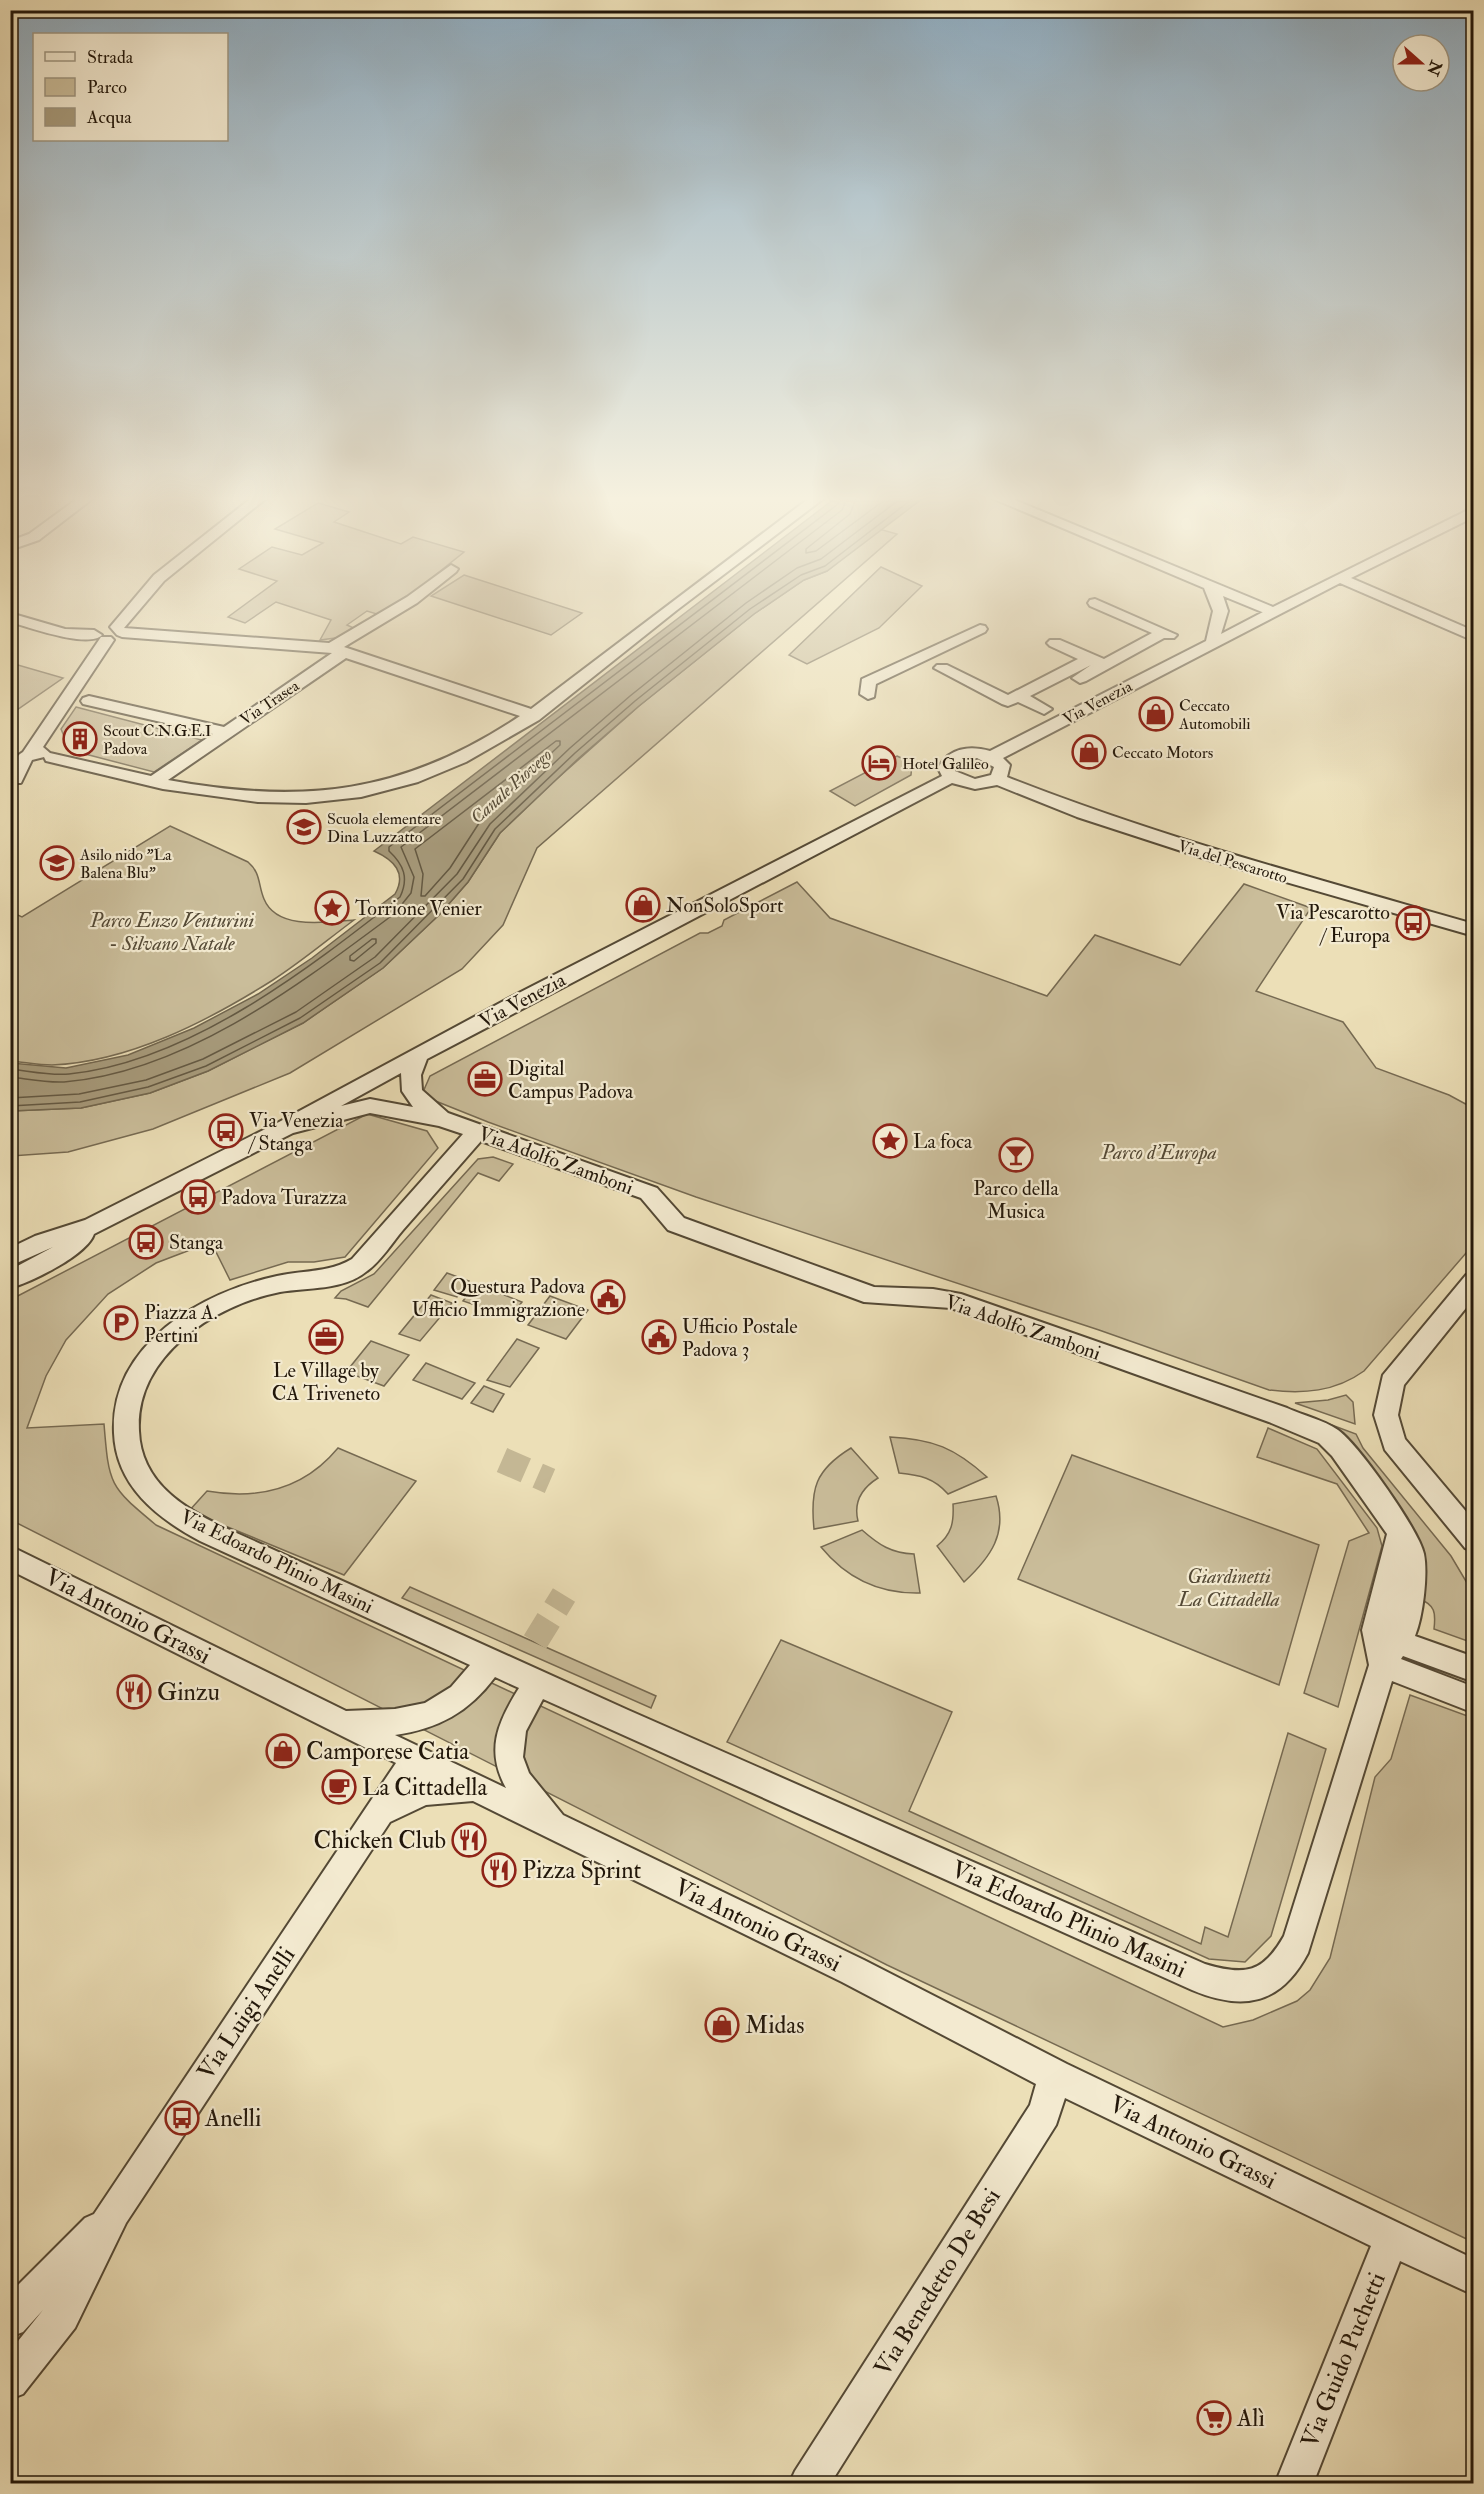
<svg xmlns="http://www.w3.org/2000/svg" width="1484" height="2494" viewBox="0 0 1484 2494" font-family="'IM FELL Double Pica',serif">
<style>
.green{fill:#cabd9a;stroke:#766a52;stroke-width:1.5}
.water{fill:#a79b7c;stroke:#72664e;stroke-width:1.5}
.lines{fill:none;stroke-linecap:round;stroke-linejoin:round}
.shore{stroke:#645943;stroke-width:1.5}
.minor-tunnel{stroke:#c4b794;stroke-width:26;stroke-dasharray:26 13;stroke-linecap:butt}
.minor-casing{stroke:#544935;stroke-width:4}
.minor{fill:#f3ead0;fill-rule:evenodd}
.labels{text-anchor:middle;stroke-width:4.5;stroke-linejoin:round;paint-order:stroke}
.far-street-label{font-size:16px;fill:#22170a;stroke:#f3ead0}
.far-poi-label{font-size:16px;fill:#22170a;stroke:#f3ead0;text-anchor:start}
.far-water-label{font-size:18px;font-style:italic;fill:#574c38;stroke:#f3ead0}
.poi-label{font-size:20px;fill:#22170a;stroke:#f3ead0;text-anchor:start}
.park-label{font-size:20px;font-style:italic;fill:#544935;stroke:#f3ead0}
.street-label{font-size:20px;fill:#22170a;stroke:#f3ead0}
.near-street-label{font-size:24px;fill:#22170a;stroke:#f3ead0}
.near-poi-label{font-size:24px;fill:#22170a;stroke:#f3ead0;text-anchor:start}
</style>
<rect width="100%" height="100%" fill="#ecdfb7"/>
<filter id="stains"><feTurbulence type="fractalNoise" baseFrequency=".00333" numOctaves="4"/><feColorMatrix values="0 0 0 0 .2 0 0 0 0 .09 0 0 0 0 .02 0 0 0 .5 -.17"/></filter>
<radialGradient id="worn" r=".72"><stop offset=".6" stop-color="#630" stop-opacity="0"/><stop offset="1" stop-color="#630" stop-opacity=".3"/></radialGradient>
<g class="green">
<path d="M318,503L349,512L334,522L401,544L413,537L464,552L409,596L380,615L367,611L347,625L356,629L343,637L320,640L331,620L276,602L245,623L228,617L277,581L239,569L272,547L302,555L323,543L275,529Z"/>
<path d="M879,529L897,534L537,848L503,925L462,969L290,1073L153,1129L68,1152L11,1156V1111L81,1108L150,1093L208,1071L303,1023L383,968L440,914L468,882L500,833L551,784L639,706L754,614L804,580L827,571Z"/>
<path d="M881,567L922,586L879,628L807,664L789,655Z"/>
<path d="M464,575L582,613L551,635L431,596Z"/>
<path d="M10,663H11L63,678L11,714Z"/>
<path d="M76,707L202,740L154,772L70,750L61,729Z"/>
<path d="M897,756L912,763L911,775L855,806L830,791Z"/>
<path d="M170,826L248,862C261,873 258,885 264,899C277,931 328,922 354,920C327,940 301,962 273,980C208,1021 129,1062 52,1065C38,1065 24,1062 11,1061V912L22,917Z"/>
<path d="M797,882L830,918L1047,996L1095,935L1180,965L1244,884L1311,908L1256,991L1343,1022L1376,1068L1449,1095L1473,1108V1245L1364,1371C1335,1392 1303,1394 1269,1390L1099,1330L696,1197L488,1122L433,1100L423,1092L430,1076L700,933H708L722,926L724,920Z"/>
<path d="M367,1114L427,1131L438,1148L345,1257L314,1262H288L230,1280L211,1242L156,1263L108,1294L66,1340L46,1376L27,1428L104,1424C109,1485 109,1486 156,1525L1223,2027L1253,2020L1297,2001L1310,1990L1330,1958L1375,1777L1391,1759L1410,1695L1473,1718V2242L887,1965L11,1520L10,1300Z"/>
<path d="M493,1157L513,1164L499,1181L478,1173L368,1307L346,1299L335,1298L341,1291L374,1274L478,1159Z"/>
<path d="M447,1273L469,1281L457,1297L434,1290Z"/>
<path d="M476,1284L522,1302L510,1317L463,1301Z"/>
<path d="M431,1295L452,1303L420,1341L399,1334Z"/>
<path d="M550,1296L588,1310L566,1339L528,1325Z"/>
<path d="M517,1339L539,1348L510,1387L487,1380Z"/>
<path d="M371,1341L409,1355L384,1386L346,1372Z"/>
<path d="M426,1363L475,1383L462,1399L413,1380Z"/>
<path d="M484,1386L504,1394L493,1412L471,1403Z"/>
<path d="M1346,1395L1353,1402L1355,1424L1295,1403L1328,1400Z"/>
<path d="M1329,1424L1356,1434L1363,1448L1451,1556L1473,1593V1643L1434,1629C1436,1612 1435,1605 1418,1598L1376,1476L1354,1446Z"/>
<path d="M1268,1428L1317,1449L1377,1528L1382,1546L1338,1707L1304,1693L1349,1541L1369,1533L1337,1484L1257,1457Z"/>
<path d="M890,1437C933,1439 955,1448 987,1477L948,1494C934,1478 920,1475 899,1473Z"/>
<path d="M338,1448L416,1481L344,1575L189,1511L207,1491C258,1500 304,1489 338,1448Z"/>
<path d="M851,1448L878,1478C862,1488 853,1501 858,1521L814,1529C810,1489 815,1470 851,1448Z"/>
<path d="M1072,1455L1319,1545L1279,1685L1018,1579Z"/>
<path d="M996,1496C1008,1533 991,1557 964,1582L937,1546C952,1534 954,1522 953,1504Z"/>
<path d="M862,1530C879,1545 891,1553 914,1554L920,1593C880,1594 847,1579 821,1547Z"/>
<path d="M410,1587L656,1696L651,1708L402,1598Z"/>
<path d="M781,1640L952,1712L909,1811L1201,1944L1205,1927L1228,1937L1288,1733L1326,1749L1271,1936L1245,1962L1209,1959L727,1742Z"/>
</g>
<path class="water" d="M838,496H926L827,571L804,580L754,614L639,706L579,758L500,833L468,882L440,914L383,968L303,1023L208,1071L150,1093L81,1108L11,1111V1063L66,1068L128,1055L194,1028L258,994L312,958L395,894C407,873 394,860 374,851Z"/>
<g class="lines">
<g class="shore">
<path d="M857,496L850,514L806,549V553L816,551L890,496"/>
<path d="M556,741H560V745L483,817L450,868L425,896H421L423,874L415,849Z"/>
<path d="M372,939H376V943L354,961L350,960V956Z"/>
<path d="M10,1069C29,1071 51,1076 69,1074C189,1062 308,969 400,897C409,878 404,865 389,851V847L838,504L841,496"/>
<path d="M10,1077C28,1079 46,1083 64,1082C186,1072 300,984 394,914L411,893L414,877L401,847L842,510L848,496"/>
<path d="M10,1098L79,1094L146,1080L203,1059L296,1012L375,957L457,874L490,824L570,748L630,696L746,603L797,568L821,559L904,496"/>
<path d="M10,1106L80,1102L148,1087L206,1066L300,1018L380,963L463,879L495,829L575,753L635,701L750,609L801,575L825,566L916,496"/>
</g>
<g class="minor-tunnel">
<path d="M502,1460L550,1481"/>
<path d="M535,1642L564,1595"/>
</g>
<g class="minor-casing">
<g id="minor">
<path d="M81,496H96L39,540L10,550V541L29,534Z"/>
<path d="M254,496H269L164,581L124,628L329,643L407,597L451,565L458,569L456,572L417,603L344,647L531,709L812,496H827L677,610L539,720L466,762L418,782L361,797L306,803L258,802L163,789L46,761L44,757L32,760L21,783H10C10,772 12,758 23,752L101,637H111L114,640L43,747L50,753L151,776L213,734L83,704L81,701L83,698L89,696L224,727L332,653L122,637L117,635L110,627L154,575ZM346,658L520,716C403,794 304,805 168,780Z"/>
<path d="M987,496H1005L1273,607L1474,507V517L1351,578L1474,631V641L1340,583L1003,758L1010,765L1007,777C1159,837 1317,879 1474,924V936L1209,860L1077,817L997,785L975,789L952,783L427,1059L421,1075L422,1090L448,1113L657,1188L684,1218L874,1287L933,1289L961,1294L1287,1408C1302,1415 1324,1420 1338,1430C1358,1444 1419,1530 1424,1554C1428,1574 1423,1617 1415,1636L1474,1657V1682L1403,1656L1401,1659L1474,1687V1713L1392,1681L1308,1953C1281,2004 1244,2012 1192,1990L543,1699L526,1731L523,1757L529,1773L563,1815L864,1960L1067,2064L1474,2259V2295L1400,2261L1313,2484H1275L1371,2246L1065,2098L1056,2125L830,2484H789L795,2471L1030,2105L1036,2084L842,1982L473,1801L426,1805L390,1822L126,2223L75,2328L23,2394L10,2399V2351L43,2310L23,2332L10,2337V2293L85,2218L94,2214L396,1763L10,1570V1546L346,1711L395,1709L425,1703L451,1687L470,1665L200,1541C157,1518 116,1486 114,1433C110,1344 202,1292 277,1276C304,1270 328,1273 352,1259L463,1134L439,1126L370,1113L293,1133L94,1234C87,1255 32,1282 10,1288V1270L53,1247L10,1266V1248L35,1236L85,1220L279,1122L511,997L942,776L938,768C949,748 969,745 990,751L1206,641L1213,611L1204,588ZM1223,596L1262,612H1263L1221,634L1228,611ZM977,758L994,767L991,775L975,779L955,771L957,762ZM401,1073L402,1091L413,1107L370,1099L341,1106ZM481,1141L641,1198L668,1230L864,1302L951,1308L1269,1422L1319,1443L1332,1456L1387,1534L1362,1630L1369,1665L1284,1936C1263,1973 1245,1976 1205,1964L628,1710L232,1531C188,1511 141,1485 139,1431C135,1356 214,1305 280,1292C308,1287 343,1291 367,1271C381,1261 392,1243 403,1230C429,1200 455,1171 481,1141ZM495,1677L519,1688C498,1722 485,1750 506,1788L395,1735C438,1729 469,1712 495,1677Z"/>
<path d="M1095,599L1177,635L1174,638H1164L1086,681L1080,683L1072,678L1091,665L1030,696L1052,709L1044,714L1018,702L1008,706L1002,704L934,668L937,665H947L1008,695L1078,659L1050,646L1047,643L1050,640H1060L1104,659L1152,633L1090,606L1088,603L1090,600Z"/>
<path d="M10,613L65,629L94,630L102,635C89,649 28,627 10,622Z"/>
<path d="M980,625L985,626L987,629L985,632L876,684L874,697L868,699L860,694L862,679Z"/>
<path d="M1474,1273V1298L1404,1385L1398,1415L1405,1439L1474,1521V1551L1465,1548L1385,1450L1374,1415L1383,1375L1466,1275Z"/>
</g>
</g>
<use href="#minor" class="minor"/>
</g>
<linearGradient id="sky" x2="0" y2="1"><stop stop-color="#8eaabd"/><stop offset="0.59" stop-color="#f6f1df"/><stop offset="1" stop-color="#f6f1df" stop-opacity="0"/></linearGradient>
<rect width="1484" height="845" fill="url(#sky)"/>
<defs>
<g id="shop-ring" transform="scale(1.725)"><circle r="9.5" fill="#f3ead0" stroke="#8f2418" stroke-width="1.5"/><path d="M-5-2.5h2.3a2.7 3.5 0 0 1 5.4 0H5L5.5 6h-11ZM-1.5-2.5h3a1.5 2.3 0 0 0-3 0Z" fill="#8f2418"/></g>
<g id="building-ring" transform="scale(1.725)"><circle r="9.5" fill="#f3ead0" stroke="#8f2418" stroke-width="1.5"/><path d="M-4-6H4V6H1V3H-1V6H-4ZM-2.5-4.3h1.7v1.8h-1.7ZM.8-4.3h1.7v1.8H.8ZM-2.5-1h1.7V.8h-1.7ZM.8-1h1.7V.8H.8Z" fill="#8f2418"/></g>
<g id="hotel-ring" transform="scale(1.725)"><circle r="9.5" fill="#f3ead0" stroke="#8f2418" stroke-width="1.5"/><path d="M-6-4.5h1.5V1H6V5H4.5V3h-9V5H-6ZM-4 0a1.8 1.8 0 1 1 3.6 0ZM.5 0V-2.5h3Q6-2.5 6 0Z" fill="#8f2418"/></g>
<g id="school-ring" transform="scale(1.725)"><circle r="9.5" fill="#f3ead0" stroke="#8f2418" stroke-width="1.5"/><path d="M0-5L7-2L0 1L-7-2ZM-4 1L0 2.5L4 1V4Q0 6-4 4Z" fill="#8f2418"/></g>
<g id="sight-ring" transform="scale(1.725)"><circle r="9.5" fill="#f3ead0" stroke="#8f2418" stroke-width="1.5"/><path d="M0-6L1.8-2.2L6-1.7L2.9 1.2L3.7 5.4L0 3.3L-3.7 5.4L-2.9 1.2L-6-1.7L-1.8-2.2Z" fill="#8f2418"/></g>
<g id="bus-ring" transform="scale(1.725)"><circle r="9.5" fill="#f3ead0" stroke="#8f2418" stroke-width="1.5"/><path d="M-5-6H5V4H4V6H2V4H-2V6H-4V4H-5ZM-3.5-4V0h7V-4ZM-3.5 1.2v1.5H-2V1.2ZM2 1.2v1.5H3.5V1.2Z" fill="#8f2418"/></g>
<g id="office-ring" transform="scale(1.725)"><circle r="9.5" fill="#f3ead0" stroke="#8f2418" stroke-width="1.5"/><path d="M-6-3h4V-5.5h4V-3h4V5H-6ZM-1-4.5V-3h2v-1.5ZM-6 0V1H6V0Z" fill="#8f2418"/></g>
<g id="bar-ring" transform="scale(1.725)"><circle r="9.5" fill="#f3ead0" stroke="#8f2418" stroke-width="1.5"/><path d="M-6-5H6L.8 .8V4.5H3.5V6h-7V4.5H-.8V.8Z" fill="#8f2418"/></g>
<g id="civic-ring" transform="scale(1.725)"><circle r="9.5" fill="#f3ead0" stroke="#8f2418" stroke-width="1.5"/><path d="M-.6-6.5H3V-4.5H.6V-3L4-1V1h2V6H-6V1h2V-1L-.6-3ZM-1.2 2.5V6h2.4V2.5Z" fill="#8f2418"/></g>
<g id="parking-ring" transform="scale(1.725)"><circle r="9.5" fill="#f3ead0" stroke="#8f2418" stroke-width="1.5"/><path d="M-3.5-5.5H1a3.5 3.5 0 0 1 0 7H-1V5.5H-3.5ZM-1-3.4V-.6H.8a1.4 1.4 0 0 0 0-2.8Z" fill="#8f2418"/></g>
<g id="restaurant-ring" transform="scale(1.725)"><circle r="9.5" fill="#f3ead0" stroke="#8f2418" stroke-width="1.5"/><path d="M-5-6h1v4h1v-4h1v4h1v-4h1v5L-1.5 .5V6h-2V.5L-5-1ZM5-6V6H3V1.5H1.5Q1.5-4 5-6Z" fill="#8f2418"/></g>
<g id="cafe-ring" transform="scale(1.725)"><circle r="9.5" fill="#f3ead0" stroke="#8f2418" stroke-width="1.5"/><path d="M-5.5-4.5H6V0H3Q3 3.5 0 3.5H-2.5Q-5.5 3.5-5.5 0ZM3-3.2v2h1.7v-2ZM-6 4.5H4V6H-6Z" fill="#8f2418"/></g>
<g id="supermarket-ring" transform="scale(1.725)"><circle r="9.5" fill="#f3ead0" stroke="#8f2418" stroke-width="1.5"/><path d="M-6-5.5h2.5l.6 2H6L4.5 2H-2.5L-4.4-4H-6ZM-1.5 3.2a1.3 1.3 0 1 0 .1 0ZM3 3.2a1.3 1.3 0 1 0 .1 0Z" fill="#8f2418"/></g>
</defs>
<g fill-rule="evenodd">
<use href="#shop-ring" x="1156" y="714"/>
<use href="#building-ring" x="80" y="739"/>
<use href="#shop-ring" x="1089" y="752"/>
<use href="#hotel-ring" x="879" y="763"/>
<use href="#school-ring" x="304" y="827"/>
<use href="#school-ring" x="57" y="863"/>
<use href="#shop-ring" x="643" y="905"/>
<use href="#sight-ring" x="332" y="908"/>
<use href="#bus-ring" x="1413" y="923"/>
<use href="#office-ring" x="485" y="1079"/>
<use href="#bus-ring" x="226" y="1131"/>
<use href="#sight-ring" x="890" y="1141"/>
<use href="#bar-ring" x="1016" y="1155"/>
<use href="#bus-ring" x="198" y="1197"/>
<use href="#bus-ring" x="146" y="1242"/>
<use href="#civic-ring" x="608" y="1297"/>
<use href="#parking-ring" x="121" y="1323"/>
<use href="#office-ring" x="326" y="1337"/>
<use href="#civic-ring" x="659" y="1337"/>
<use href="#restaurant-ring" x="134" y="1692"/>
<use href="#shop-ring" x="283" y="1751"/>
<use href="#cafe-ring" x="339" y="1787"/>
<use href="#restaurant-ring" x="469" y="1840"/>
<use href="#restaurant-ring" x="499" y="1870"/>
<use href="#shop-ring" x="722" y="2025"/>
<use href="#bus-ring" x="182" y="2118"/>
<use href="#supermarket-ring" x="1214" y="2418"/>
</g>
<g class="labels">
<g class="far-street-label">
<text transform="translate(269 702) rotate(-34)" y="6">Via Trasea</text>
<text transform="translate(1097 702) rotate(-28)" y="6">Via Venezia</text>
<text transform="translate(1233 861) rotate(17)" y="6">Via del Pescarotto</text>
</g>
<g class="far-poi-label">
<text x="1179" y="711">Ceccato<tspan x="1179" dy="18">Automobili</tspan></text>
<text x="103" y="736">Scout C.N.G.E.I<tspan x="103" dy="18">Padova</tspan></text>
<text x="1112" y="758">Ceccato Motors</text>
<text x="902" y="769">Hotel Galileo</text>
<text x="327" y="824">Scuola elementare<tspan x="327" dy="18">Dina Luzzatto</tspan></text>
<text x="80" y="860">Asilo nido "La<tspan x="80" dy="18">Balena Blu"</tspan></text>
</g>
<g class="far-water-label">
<text transform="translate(511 786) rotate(-42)" y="6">Canale Piovego</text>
</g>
<g class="poi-label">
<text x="666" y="912">NonSoloSport</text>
<text x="355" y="915">Torrione Venier</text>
<text x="1390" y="919" text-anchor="end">Via Pescarotto<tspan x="1390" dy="23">/ Europa</tspan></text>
<text x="508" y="1075">Digital<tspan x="508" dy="23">Campus Padova</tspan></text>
<text x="249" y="1127">Via Venezia<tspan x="249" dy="23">/ Stanga</tspan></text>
<text x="913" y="1148">La foca</text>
<text x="1016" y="1195" text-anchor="middle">Parco della<tspan x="1016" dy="23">Musica</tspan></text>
<text x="221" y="1204">Padova Turazza</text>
<text x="169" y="1249">Stanga</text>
<text x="585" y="1293" text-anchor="end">Questura Padova<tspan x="585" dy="23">Ufficio Immigrazione</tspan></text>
<text x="144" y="1319">Piazza A.<tspan x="144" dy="23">Pertini</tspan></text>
<text x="682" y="1333">Ufficio Postale<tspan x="682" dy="23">Padova 3</tspan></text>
<text x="326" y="1377" text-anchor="middle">Le Village by<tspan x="326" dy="23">CA Triveneto</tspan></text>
</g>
<g class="park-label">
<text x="172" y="927">Parco Enzo Venturini<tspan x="172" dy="23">- Silvano Natale</tspan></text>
<text x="1159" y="1159">Parco d'Europa</text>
<text x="1229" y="1583">Giardinetti<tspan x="1229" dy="23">La Cittadella</tspan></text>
</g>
<g class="street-label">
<text transform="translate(522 1000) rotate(-28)" y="7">Via Venezia</text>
<text transform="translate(556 1160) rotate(20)" y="7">Via Adolfo Zamboni</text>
<text transform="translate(1023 1327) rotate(19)" y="7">Via Adolfo Zamboni</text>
<text transform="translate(277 1561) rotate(26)" y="7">Via Edoardo Plinio Masini</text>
</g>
<g class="near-street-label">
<text transform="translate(128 1616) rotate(27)" y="8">Via Antonio Grassi</text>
<text transform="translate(1069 1919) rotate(24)" y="8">Via Edoardo Plinio Masini</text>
<text transform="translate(758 1925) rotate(26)" y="8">Via Antonio Grassi</text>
<text transform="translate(246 2013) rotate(-56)" y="8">Via Luigi Anelli</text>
<text transform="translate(1193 2142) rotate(26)" y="8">Via Antonio Grassi</text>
<text transform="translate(937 2282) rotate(-58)" y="8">Via Benedetto De Besi</text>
<text transform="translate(1343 2360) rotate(-68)" y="8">Via Guido Puchetti</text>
</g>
<g class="near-poi-label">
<text x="157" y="1700">Ginzu</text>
<text x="306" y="1759">Camporese Catia</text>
<text x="362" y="1795">La Cittadella</text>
<text x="446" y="1848" text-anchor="end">Chicken Club</text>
<text x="522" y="1878">Pizza Sprint</text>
<text x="745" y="2033">Midas</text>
<text x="205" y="2126">Anelli</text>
<text x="1237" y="2426">Alì</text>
</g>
</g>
<rect width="1484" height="2494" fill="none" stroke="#ecdfb7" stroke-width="36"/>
<rect x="12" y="12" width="1460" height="2470" fill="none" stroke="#22170a" stroke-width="3"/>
<rect x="18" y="18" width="1448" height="2458" fill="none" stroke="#22170a" stroke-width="1.5"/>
<rect x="33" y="33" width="195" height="108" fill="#f3ead0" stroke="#9f9681" stroke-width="1.5"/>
<rect x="45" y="52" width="30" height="9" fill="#f3ead0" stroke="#9f9681" stroke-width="1.5"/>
<text x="87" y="63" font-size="18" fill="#22170a">Strada</text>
<rect x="45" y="78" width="30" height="18" fill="#cabd9a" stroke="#9f9681" stroke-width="1.5"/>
<text x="87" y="93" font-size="18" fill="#22170a">Parco</text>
<rect x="45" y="108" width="30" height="18" fill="#a79b7c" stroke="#9f9681" stroke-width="1.5"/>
<text x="87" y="123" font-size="18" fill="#22170a">Acqua</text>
<g transform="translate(1421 63) rotate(111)"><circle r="28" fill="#f3ead0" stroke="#9f9681" stroke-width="1.5"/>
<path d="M0-4.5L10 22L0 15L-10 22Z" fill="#8f2418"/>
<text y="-9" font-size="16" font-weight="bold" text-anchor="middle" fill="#22170a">N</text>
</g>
<rect width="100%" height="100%" filter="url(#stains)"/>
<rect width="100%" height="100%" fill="url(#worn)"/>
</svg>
